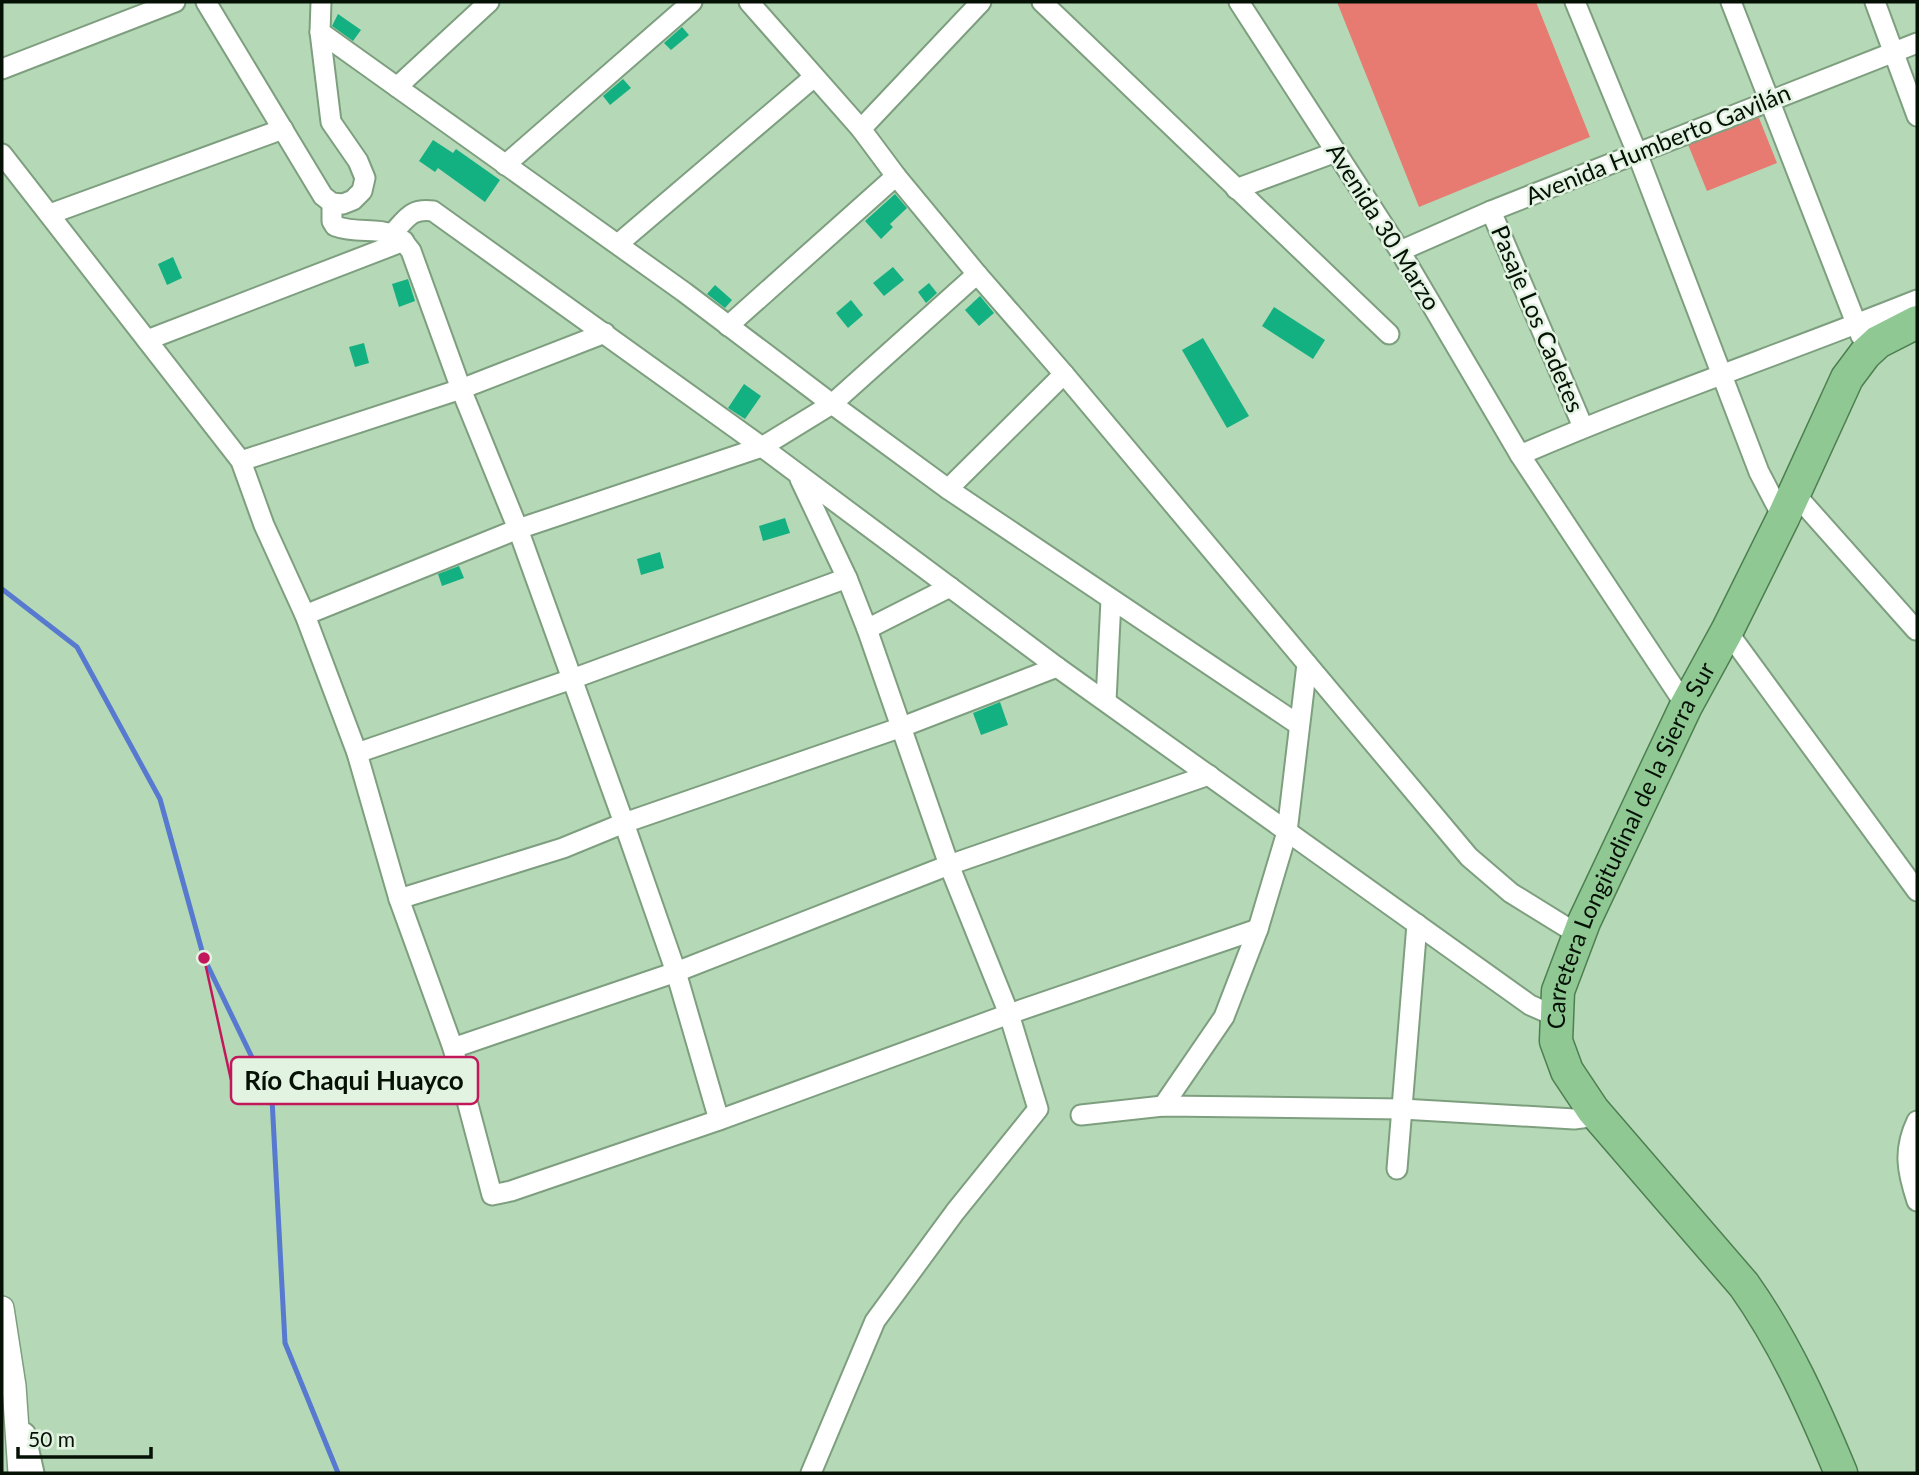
<svg xmlns="http://www.w3.org/2000/svg" width="1919" height="1475" viewBox="0 0 1919 1475" font-family="Lato,sans-serif">
<style>
.green{fill:#e77b72}
.lines{fill:none;stroke-linecap:round;stroke-linejoin:round}
.stream{stroke:#5779cf;stroke-width:5}
.building{fill:#13b082}
.minor-casing{stroke:#7e9f7f;stroke-width:23}
.tertiary-casing{stroke:#7e9f7f;stroke-width:26}
.trunk-casing{stroke:#4d7f50;stroke-width:35}
.minor{stroke:#fff;stroke-width:19}
.tertiary{stroke:#fff;stroke-width:23}
.trunk{stroke:#8fc893;stroke-width:32}
.labels{text-anchor:middle;stroke-width:5;stroke-linejoin:round;paint-order:stroke}
.street-label{font-size:24px;fill:#061106;stroke:#e2f3e2}
.leader{fill:none;stroke:#c2185b;stroke-width:2.5}
.callout-dot{fill:#c2185b;stroke:#e2f3e2;stroke-width:2.5}
.callout{fill:#e2f3e2;stroke:#c2185b;stroke-width:2.5}
.callout-label{font-size:26px;text-anchor:middle;font-weight:bold;fill:#061106}
</style>
<rect width="100%" height="100%" fill="#b5d8b6"/>
<g class="green">
<path d="M1337,2H1536L1590,137L1419,207Z"/>
<path d="M1757,113L1777,163L1707,191L1687,142Z"/>
</g>
<g class="lines">
<path class="stream" d="M2,589L77,647L160,799L204,958L272,1099L285,1343L338,1473"/>
</g>
<g class="building">
<path d="M338,14L361,30L353,41L332,26Z"/>
<path d="M682,27L689,35L671,50L664,43Z"/>
<path d="M623,79L631,88L610,105L603,96Z"/>
<path d="M433,140L453,153L456,149L500,180L485,202L438,168L435,172L419,161Z"/>
<path d="M895,194L907,208L890,224L893,227L881,239L865,221Z"/>
<path d="M173,257L182,278L167,285L158,264Z"/>
<path d="M893,267L904,280L884,296L873,283Z"/>
<path d="M408,279L415,301L399,307L392,284Z"/>
<path d="M929,283L937,293L926,303L918,292Z"/>
<path d="M715,285L732,300L725,308L707,294Z"/>
<path d="M980,296L994,313L979,326L965,310Z"/>
<path d="M851,300L863,315L848,328L836,313Z"/>
<path d="M1274,307L1325,340L1313,359L1262,326Z"/>
<path d="M1203,338L1249,416L1227,428L1182,350Z"/>
<path d="M364,343L369,363L355,367L349,347Z"/>
<path d="M744,384L761,396L745,419L728,408Z"/>
<path d="M785,518L790,533L763,541L759,526Z"/>
<path d="M660,552L664,568L641,575L637,559Z"/>
<path d="M459,566L464,578L442,586L438,574Z"/>
<path d="M1000,702L1008,725L981,735L973,713Z"/>
</g>
<g class="lines">
<g class="minor-casing">
<g id="minor">
<path d="M206,2L323,196L332,203L343,204L353,200L362,191L365,178L358,161L331,122L320,32L321,2"/>
<path d="M749,2L861,129L896,176L977,274L1064,374L1469,857L1511,893L1579,935"/>
<path d="M1042,2L1389,334"/>
<path d="M1239,2L1400,251L1520,455L1686,706"/>
<path d="M1575,2L1637,153L1759,472L1783,518"/>
<path d="M1731,2L1861,336"/>
<path d="M1875,2L1917,116"/>
<path d="M320,32L684,292L832,404L948,489L1299,725"/>
<path d="M2,69L175,2"/>
<path d="M397,87L489,2"/>
<path d="M861,129L981,2"/>
<path d="M2,154L241,461L264,525L305,615L357,753L399,899L453,1048L492,1195L511,1191L719,1120L1009,1014L1258,929"/>
<path d="M505,165L692,2"/>
<path d="M1236,189L1336,152"/>
<path d="M332,203V221L335,226C365,237 390,220 411,251L461,389L518,529L624,823L676,972L719,1120"/>
<path d="M1491,211L1583,427"/>
<path d="M50,214L283,129"/>
<path d="M393,233C407,218 411,208 433,211L762,447L1057,667L1530,1005L1557,1017"/>
<path d="M618,244L814,77"/>
<path d="M1400,251L1491,211L1917,43"/>
<path d="M728,326L896,176"/>
<path d="M147,340L404,241"/>
<path d="M1520,455C1651,398 1785,353 1917,300"/>
<path d="M241,461L461,389L605,333"/>
<path d="M800,479L847,578L867,629L949,865L1009,1014L1038,1109L955,1212L875,1321L811,1473"/>
<path d="M948,489L1064,374"/>
<path d="M1795,494L1916,630"/>
<path d="M305,615L518,529L762,447L832,404L977,274"/>
<path d="M867,629L950,587"/>
<path d="M1727,631L1917,891"/>
<path d="M1106,701L1111,600"/>
<path d="M357,753L572,679L847,578"/>
<path d="M399,899L563,848L624,823L902,727L1057,667"/>
<path d="M453,1048L676,972L949,865L1209,775"/>
<path d="M1163,1106L1224,1017L1258,929L1287,832L1307,664"/>
<path d="M1081,1115L1163,1106L1402,1109L1574,1119L1598,1116"/>
<path d="M1917,1121C1903,1150 1907,1171 1917,1201"/>
<path d="M1397,1169L1417,924"/>
<path d="M25,1433L34,1473"/>
</g>
</g>
<g class="tertiary-casing">
<path id="tertiary" d="M2,1308L14,1386L20,1473"/>
</g>
<g class="trunk-casing">
<g id="trunk">
<path id="s1" d="M1841,1473C1814,1408 1785,1343 1744,1285L1593,1110L1567,1071L1556,1041L1558,991L1584,922L1686,706L1727,631L1783,518L1847,378L1865,354L1878,342L1917,322"/>
</g>
</g>
<use href="#minor" class="minor"/>
<use href="#tertiary" class="tertiary"/>
<use href="#trunk" class="trunk"/>
</g>
<g class="labels">
<g class="street-label">
<text transform="translate(1658 145) rotate(-22)" y="8">Avenida Humberto Gavilán</text>
<text transform="translate(1383 227) rotate(58)" y="8">Avenida 30 Marzo</text>
<text transform="translate(1537 319) rotate(67)" y="8">Pasaje Los Cadetes</text>
<text dy="8" stroke="none"><textPath href="#s1" startOffset="733">Carretera Longitudinal de la Sierra Sur</textPath></text>
</g>
</g>
<path class="leader" d="M204 958L231 1080"/>
<circle class="callout-dot" cx="204" cy="958" r="7"/>
<rect class="callout" x="231" y="1057" width="247" height="47" rx="7"/>
<g class="callout-label">
<text x="354" y="1090">Río Chaqui Huayco</text>
</g>
<rect width="1919" height="1475" fill="none" stroke="#061106" stroke-width="7"/>
<path d="M18 1447v10h133v-10" fill="none" stroke="#061106" stroke-width="3.5"/>
<text x="28" y="1447" font-size="21" fill="#061106" stroke="#e2f3e2" stroke-width="5" paint-order="stroke">50 m</text>
</svg>
